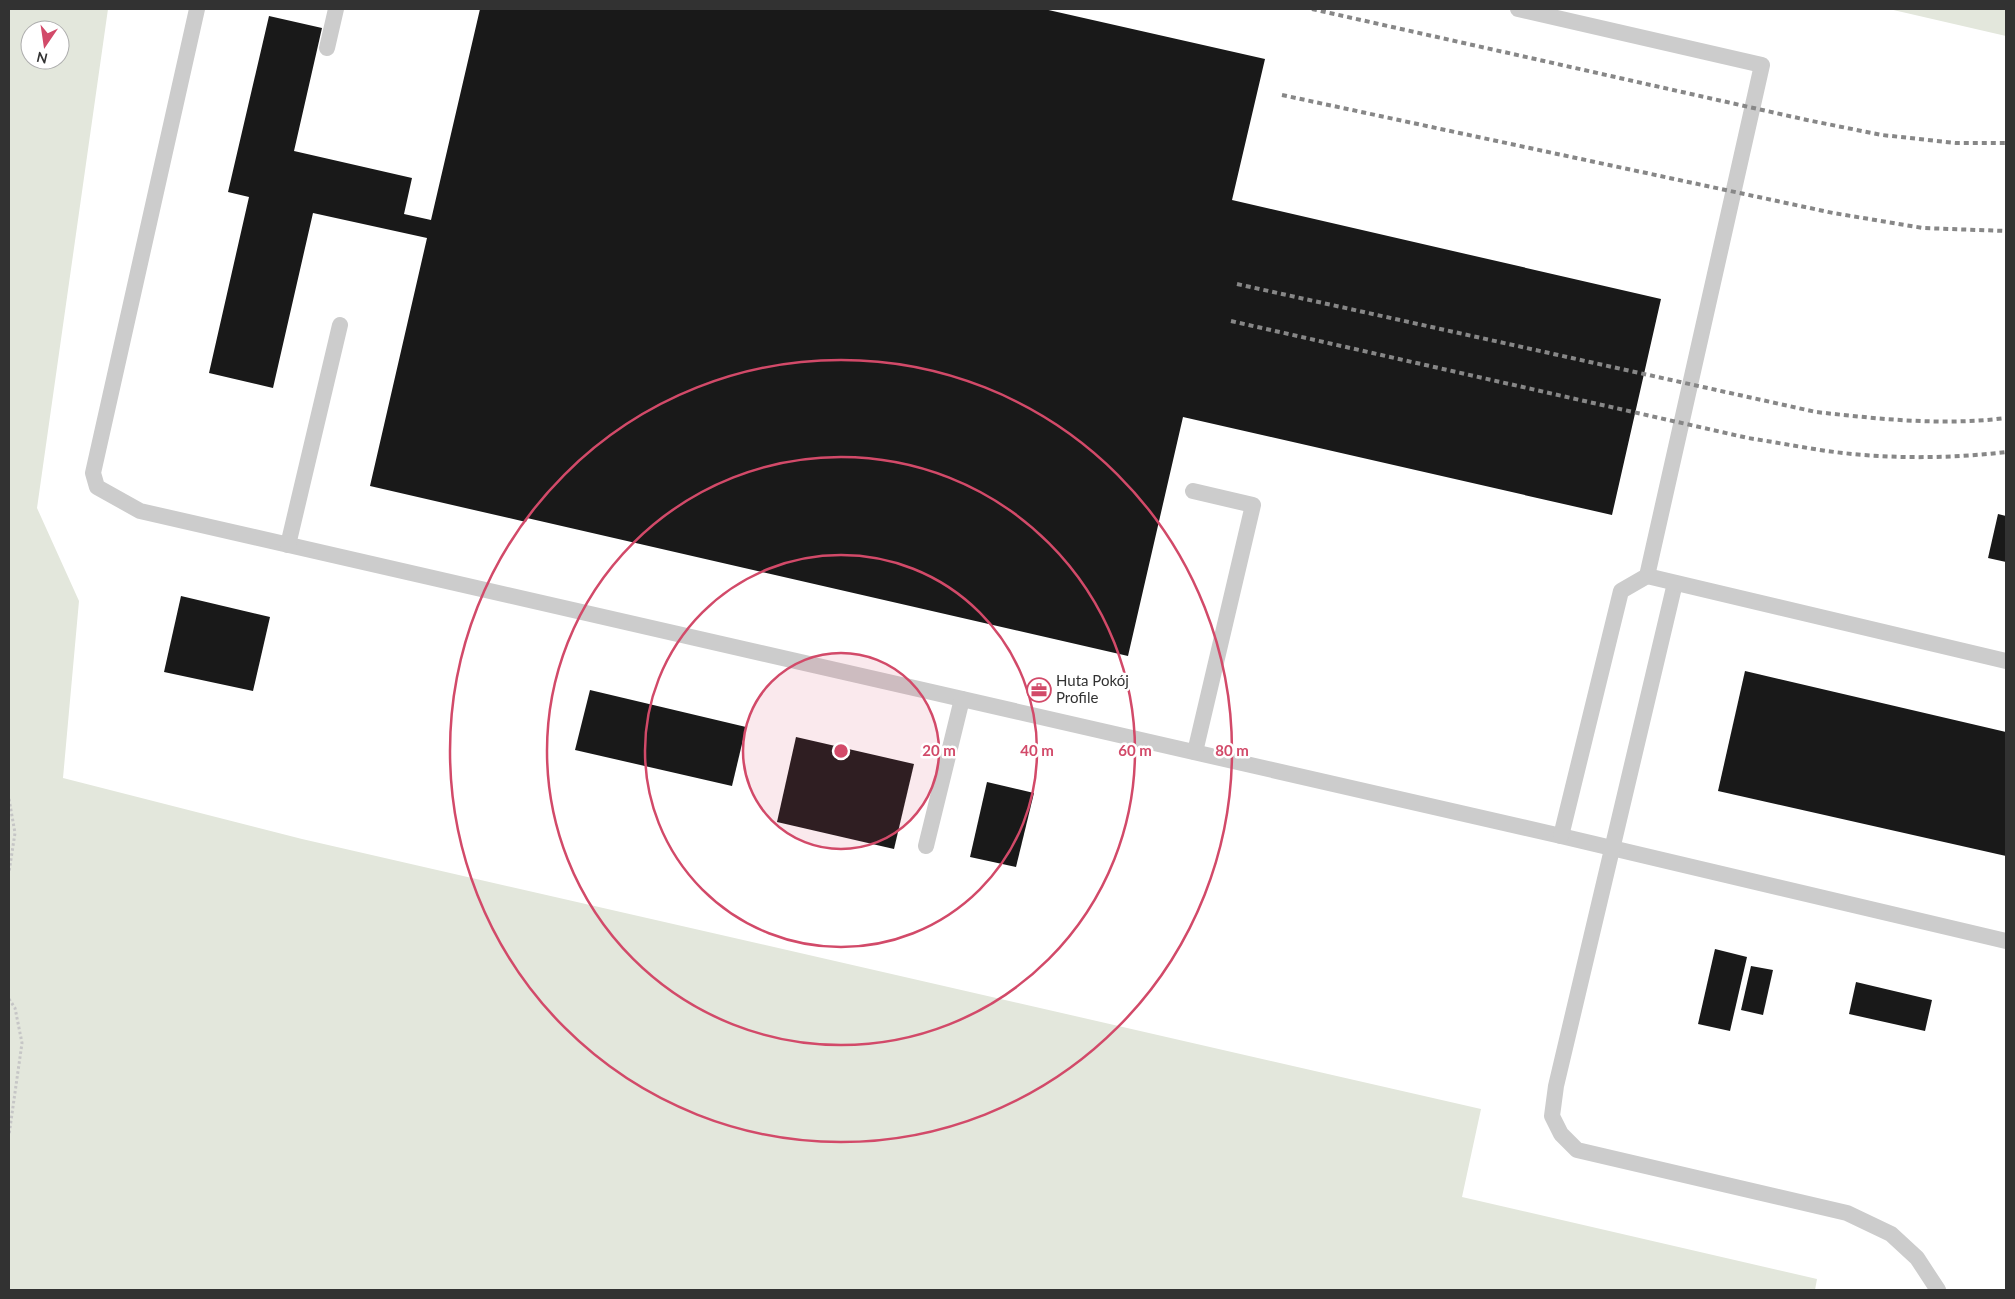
<svg xmlns="http://www.w3.org/2000/svg" width="2015" height="1299" viewBox="0 0 2015 1299" font-family="Lato,sans-serif">
<style>
.green{fill:#e3e7dc;fill-rule:evenodd}
.building{fill:#191919}
.lines{fill:none;stroke-linecap:round;stroke-linejoin:round}
.path{stroke:#c6c6c6;stroke-width:3;stroke-dasharray:2.5 2.5;stroke-linecap:butt}
.lane{stroke:#ccc;stroke-width:16}
.rail{stroke:#878787;stroke-width:4;stroke-dasharray:5 4;stroke-linecap:butt}
.ring{fill:none;stroke:#d24a69;stroke-width:2.5}
.labels{text-anchor:middle;stroke-width:5;stroke-linejoin:round;paint-order:stroke}
.poi-label{font-size:15px;fill:#323232;stroke:#fff;text-anchor:start}
.centre{fill:#d24a69;stroke:#fff;stroke-width:2.5}
.ring-label{font-size:15px;text-anchor:middle;font-weight:bold;fill:#d24a69;stroke:#fff;stroke-width:5;stroke-linejoin:round;paint-order:stroke}
</style>
<rect width="100%" height="100%" fill="#fff"/>
<g class="green">
<path d="M9,9H108L37,508L79,601L63,778L302,839L1481,1109L1462,1197L1817,1279L1815,1290H9ZM30,30H60V60H30Z"/>
<path d="M1889,9H2006V36Z"/>
</g>
<g class="building">
<path d="M480,9H1044L1265,59L1232,200L1661,299L1612,515L1183,417L1128,656L527,518L526,522L370,486L427,238L313,213L273,388L209,373L249,197L228,192L269,16L322,28L294,151L412,178L404,214L431,220Z"/>
<path d="M1998,514L2006,516V562L1988,558Z"/>
<path d="M181,596L270,617L253,691L164,672Z"/>
<path d="M1745,671L2006,732V856L1718,791Z"/>
<path d="M590,690L746,727L732,786L575,750Z"/>
<path d="M796,737L914,764L894,849L777,822Z"/>
<path d="M987,782L1034,793L1016,867L970,857Z"/>
<path d="M1715,949L1747,957L1730,1031L1698,1024Z"/>
<path d="M1751,966L1773,970L1763,1015L1741,1010Z"/>
<path d="M1856,982L1932,1000L1925,1031L1849,1014Z"/>
</g>
<g class="lines">
<g class="path">
<path d="M9,799L15,833L9,872"/>
<path d="M9,999L15,1008L22,1043L9,1135"/>
</g>
<g class="lane">
<path d="M197,9L93,473L97,487L140,511L1561,836L2006,941"/>
<path d="M1518,9L1762,65L1647,576"/>
<path d="M327,48L336,9"/>
<path d="M1193,491L1253,505L1195,752"/>
<path d="M288,545L340,325"/>
<path d="M1675,583L1556,1086L1552,1116L1561,1134L1577,1150L1847,1213L1891,1234L1917,1258L1938,1290"/>
<path d="M1561,836L1621,591L1647,576L2006,661"/>
<path d="M926,846L962,699"/>
</g>
<g class="rail">
<path d="M1312,9L1807,120L1882,135L1956,143H2006"/>
<path d="M1282,95L1833,213L1923,228L2006,231"/>
<path d="M1237,284L1816,412C1879,419 1943,426 2006,418"/>
<path d="M1231,321L1748,438C1774,442 1800,447 1827,451C1885,459 1948,459 2006,452"/>
</g>
</g>
<circle cx="841" cy="751" r="98" fill="#d24a69" fill-opacity=".12"/>
<g class="ring">
<circle cx="841" cy="751" r="98"/>
<circle cx="841" cy="751" r="196"/>
<circle cx="841" cy="751" r="294"/>
<circle cx="841" cy="751" r="391"/>
</g>
<defs>
<g id="office-ring" transform="scale(1.25)"><circle r="9.5" fill="#fff" stroke="#d24a69" stroke-width="1.5"/><path d="M-6-3h4V-5.5h4V-3h4V5H-6ZM-1-4.5V-3h2v-1.5ZM-6 0V1H6V0Z" fill="#d24a69"/></g>
</defs>
<g fill-rule="evenodd">
<use href="#office-ring" x="1039" y="690"/>
</g>
<g class="labels">
<g class="poi-label">
<text x="1056" y="686">Huta Pokój<tspan x="1056" dy="17">Profile</tspan></text>
</g>
</g>
<circle cx="841" cy="751" r="8" class="centre"/>
<g class="ring-label">
<text x="939" y="756">20 m</text>
<text x="1037" y="756">40 m</text>
<text x="1135" y="756">60 m</text>
<text x="1232" y="756">80 m</text>
</g>
<rect width="2015" height="1299" fill="none" stroke="#323232" stroke-width="20"/>
<g transform="translate(45 45) rotate(193)"><circle r="24" fill="#ffffff" stroke="#adadad"/>
<path d="M0-4L9 19L0 12L-9 19Z" fill="#d24a69"/>
<text y="-8" font-size="14" font-weight="bold" text-anchor="middle" fill="#323232">N</text>
</g>
</svg>
